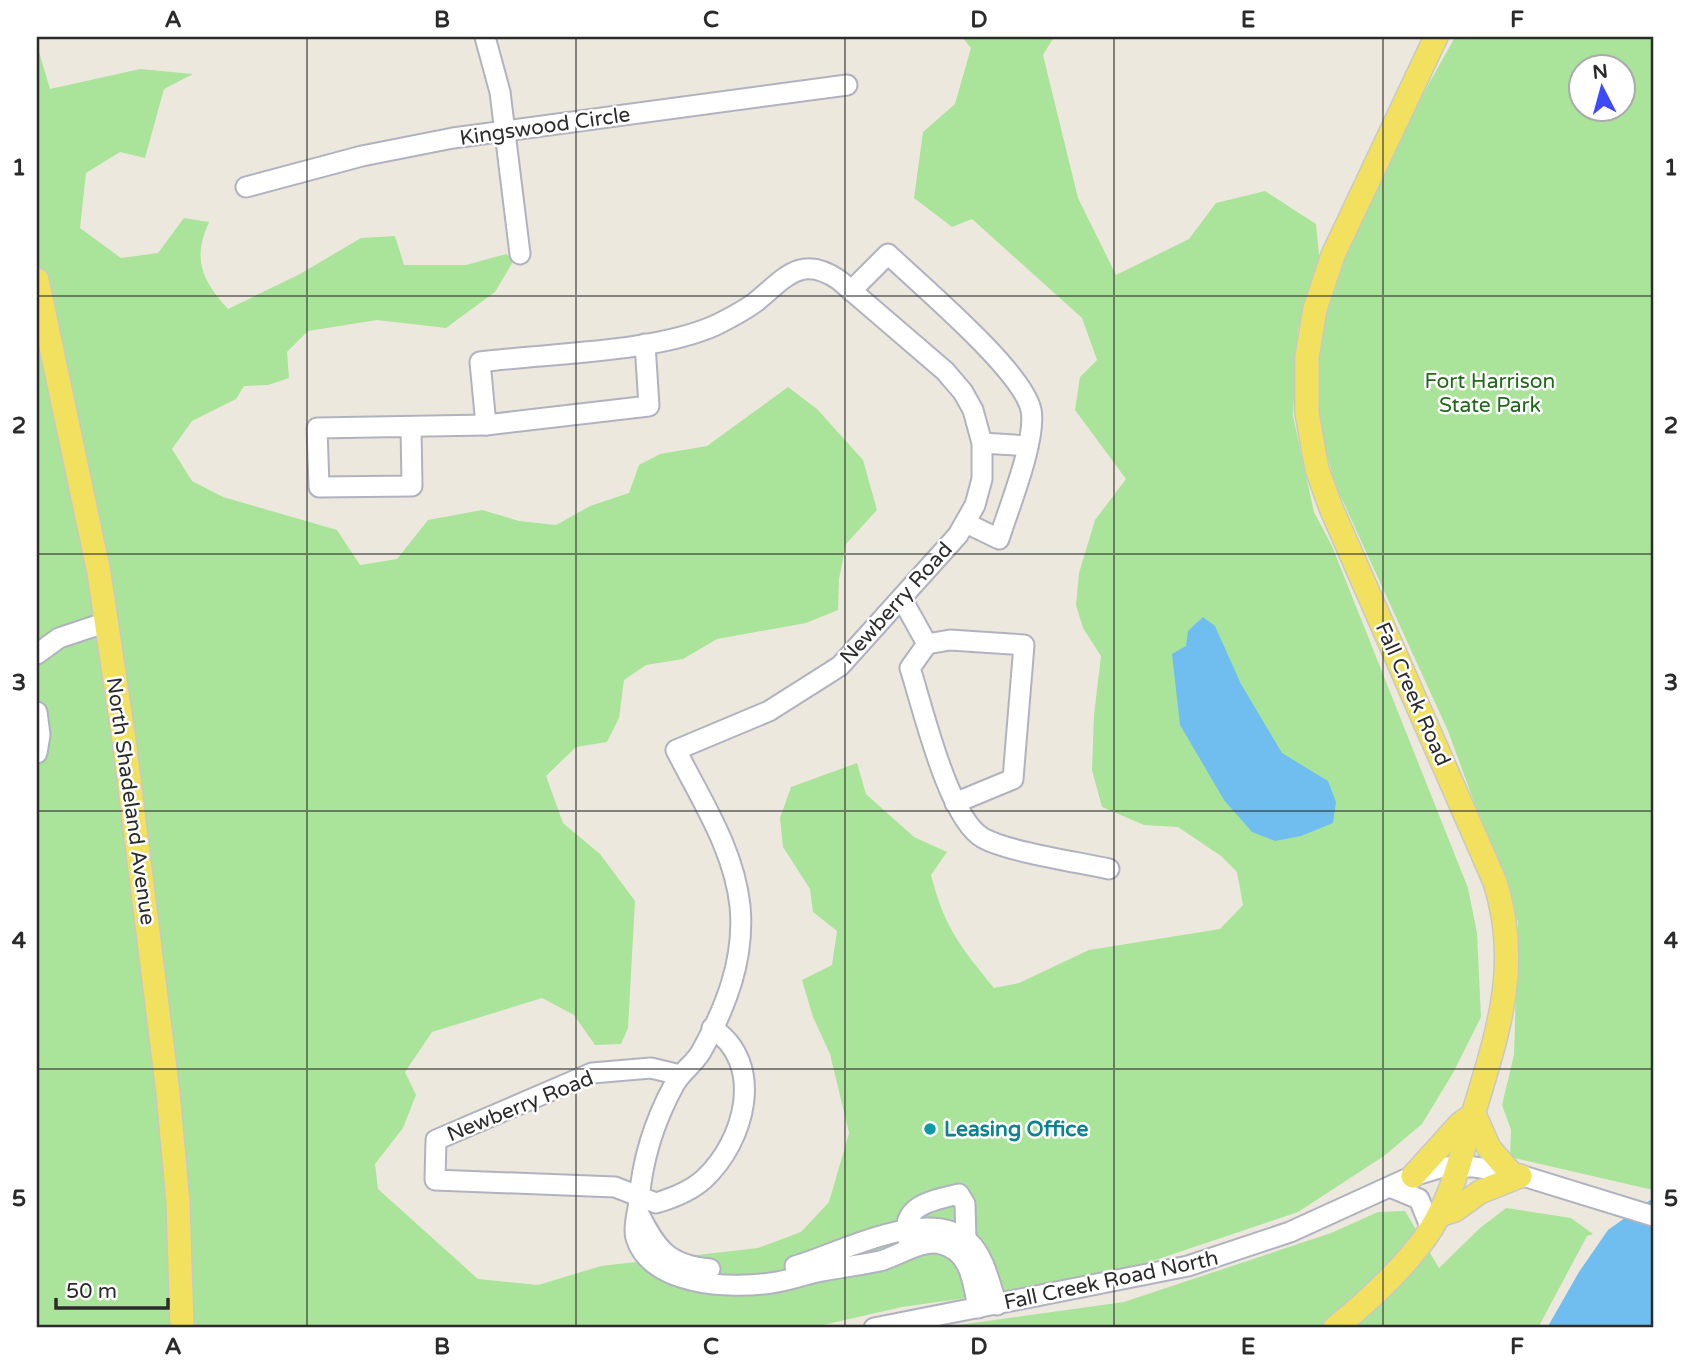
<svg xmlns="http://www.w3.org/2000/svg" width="1690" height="1365" viewBox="0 0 1690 1365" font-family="'Varela Round',sans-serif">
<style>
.green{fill:#aae49a;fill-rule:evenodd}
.water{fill:#70beef}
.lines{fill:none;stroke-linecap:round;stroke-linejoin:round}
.minor-casing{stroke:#b1b2bf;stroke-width:23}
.major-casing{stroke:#c8c8c8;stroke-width:26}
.minor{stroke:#fff;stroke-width:19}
.major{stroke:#f2e15e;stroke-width:23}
.grid{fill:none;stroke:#2b2b2b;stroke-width:2;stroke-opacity:0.55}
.culture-dot{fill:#0f9aa8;stroke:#fff;stroke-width:2.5}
.labels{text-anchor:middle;stroke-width:5;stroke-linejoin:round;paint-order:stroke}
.street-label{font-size:21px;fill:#2b2b2b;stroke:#fff}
.park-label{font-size:21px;fill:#21691a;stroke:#fff}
.culture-label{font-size:21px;font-weight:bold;fill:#0d838f;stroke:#fff;text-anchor:start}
.neatline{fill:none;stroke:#2b2b2b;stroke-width:2.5}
.grid-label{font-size:23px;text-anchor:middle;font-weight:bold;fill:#2b2b2b}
</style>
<rect width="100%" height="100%" fill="#ede8dd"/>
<g class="green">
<path d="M962,37H1054L1043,55L1078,198L1116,275L1189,239L1216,203L1265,191L1316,224L1320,264L1298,329L1293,416L1314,512L1332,546L1468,888L1477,933L1481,1017L1453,1073L1422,1124L1384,1156L1298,1212L1096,1280L902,1307L810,1328H37V45L50,89L140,69L193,74L164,89L145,158L120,152L86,173L80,228L121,258L158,253L184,218L209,222C192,260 202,280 228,309L300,274L361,238L395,236L404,265H466L506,254L514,260L495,292L446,328L377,320L308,331L287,352L289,378L268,385L244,386L236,399L192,421L172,449L192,481L223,497L337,530L360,565L397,559L428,520L482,510L519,521L556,525L590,506L629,493L639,465L660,454L707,446L788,387L817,409L863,460L877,510L846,544L839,579L838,610L806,623L717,639L683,659L646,665L624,680L619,718L607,742L576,747L546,776L563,823L600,854L635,901L628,1028L621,1044L595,1045L574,1015L542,998L432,1032L405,1072L416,1095L403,1128L375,1164L378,1189L478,1279L538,1285L601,1266L758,1248L801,1232L829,1202L849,1133L830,1054L813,1017L802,980L832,965L837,931L813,912L810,889L783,847L780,818L791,787L857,763L866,794L914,837L947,852L931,875C945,929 960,946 994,988L1019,983L1089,950L1220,929L1243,905L1237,872L1221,856L1178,827L1144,825L1102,807L1092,770L1094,715L1101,656L1083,628L1076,605L1079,573L1095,520L1126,479L1075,410L1080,377L1097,360L1082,318L972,219L952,227L914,198L923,132L955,104L971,48Z"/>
<path d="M1455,37H1653V1190L1510,1157L1511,1130L1502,1105L1514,1055L1518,922L1448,731L1335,484L1321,432L1318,383L1322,334L1333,285L1381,169ZM1582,66H1624V108H1582Z"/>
<path d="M1506,1208L1571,1218L1593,1234L1587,1236L1538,1328H936L1124,1302L1331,1233L1378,1212L1405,1211L1439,1268L1480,1228Z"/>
</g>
<g class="water">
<path d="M1203,617L1215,626L1241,684L1282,753L1328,781L1336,802L1333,823L1301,836L1275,841L1252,832L1224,800L1180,725L1172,654L1186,646L1188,631Z"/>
<path d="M1653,1198V1324L1650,1328H1547L1579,1272L1608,1230Z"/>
</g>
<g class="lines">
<g class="minor-casing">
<g id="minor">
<path d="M485,37L500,92L520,254"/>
<path d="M246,187L362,156L453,138L847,85"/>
<path d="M851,291L888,254C920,285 1023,371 1031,410C1037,439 1008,510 999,539L966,523"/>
<path d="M486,425L480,362C549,353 654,353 716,325C730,318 744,311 757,301C785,278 801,254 839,280L945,371L963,392L973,410L982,443V479L975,505L958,535L840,666L769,711L676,750C701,800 734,849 740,906C745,959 726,1007 701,1052C694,1064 681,1072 674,1085C655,1120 642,1161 639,1201C638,1211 633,1228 636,1238C651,1286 730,1289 771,1283C788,1281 805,1274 823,1271C842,1267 861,1265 880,1261C898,1256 922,1239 941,1244C971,1251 973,1283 978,1308"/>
<path d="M411,427L412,486L319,487L317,428L486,425L649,406L645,344"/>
<path d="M982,443L1028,446"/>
<path d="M902,599L927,644"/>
<path d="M37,654L59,638L107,622"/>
<path d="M37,712L40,735L37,753"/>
<path d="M955,803L1013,779L1024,645L950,640L927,644L910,668C923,708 948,818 983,838C1008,852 1078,862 1109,869"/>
<path d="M680,1075L651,1068L592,1073L436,1140L435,1180L615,1187L656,1203C673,1198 691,1191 704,1179C745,1141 766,1063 712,1028"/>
<path d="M1390,1187L1419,1199L1431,1229"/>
<path d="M638,1212C656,1248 667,1265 710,1269"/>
<path d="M908,1240C899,1205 933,1200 959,1194L965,1204L966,1240"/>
<path d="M795,1266C838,1254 929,1204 969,1242C985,1257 990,1285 997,1305"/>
<path d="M874,1328L1188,1266L1290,1232L1413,1176L1443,1167H1474L1510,1172L1653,1216"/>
</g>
</g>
<g class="major-casing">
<g id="major">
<path d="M37,280L99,573L124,740L168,1093L178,1202L182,1328"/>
<path d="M1474,1114L1489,1148L1510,1172"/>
<path d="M1413,1176L1460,1124L1474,1114"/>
<path d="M1439,1215L1455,1210L1480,1192L1520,1176"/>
<path d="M1335,1328C1368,1301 1399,1273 1425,1238C1451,1202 1461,1157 1473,1115C1497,1034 1522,967 1495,882L1331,508L1317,469L1307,413V357L1315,309L1333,255L1436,37"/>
</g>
</g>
<use href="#minor" class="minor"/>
<use href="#major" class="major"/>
</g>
<path class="grid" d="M307,37V1328M576,37V1328M845,37V1328M1114,37V1328M1383,37V1328M37,296H1653M37,554H1653M37,811H1653M37,1069H1653"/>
<circle class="culture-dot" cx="930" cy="1129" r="7"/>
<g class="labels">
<g class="street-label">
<text transform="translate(545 126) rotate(-8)" y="7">Kingswood Circle</text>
<text transform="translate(896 603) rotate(-48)" y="7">Newberry Road</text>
<text transform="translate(1413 694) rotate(66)" y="7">Fall Creek Road</text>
<text transform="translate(131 801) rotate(82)" y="7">North Shadeland Avenue</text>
<text transform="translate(520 1106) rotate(-22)" y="7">Newberry Road</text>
<text transform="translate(1111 1280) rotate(-12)" y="7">Fall Creek Road North</text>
</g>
<g class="park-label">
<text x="1490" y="388">Fort Harrison<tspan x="1490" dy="24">State Park</tspan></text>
</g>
<g class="culture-label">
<text x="944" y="1136">Leasing Office</text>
</g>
</g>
<rect width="1690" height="1365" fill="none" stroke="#ffffff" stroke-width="77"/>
<g transform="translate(1602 88) rotate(354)"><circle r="33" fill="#ffffff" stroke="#aaaaaa" stroke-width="2"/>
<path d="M0-5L12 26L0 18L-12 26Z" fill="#3d49fb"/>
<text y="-10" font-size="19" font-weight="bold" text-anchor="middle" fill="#2b2b2b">N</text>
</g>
<path d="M56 1298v10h112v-10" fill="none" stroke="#2b2b2b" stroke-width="3.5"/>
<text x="66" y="1298" font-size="21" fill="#2b2b2b" stroke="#ffffff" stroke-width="5" paint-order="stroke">50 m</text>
<rect x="38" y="38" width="1614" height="1288" class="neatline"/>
<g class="grid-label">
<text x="173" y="27">A</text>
<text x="442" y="27">B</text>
<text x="711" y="27">C</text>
<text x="979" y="27">D</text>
<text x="1248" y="27">E</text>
<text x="1517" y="27">F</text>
<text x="19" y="175">1</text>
<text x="1671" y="175">1</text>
<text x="19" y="433">2</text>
<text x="1671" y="433">2</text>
<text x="19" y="690">3</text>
<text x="1671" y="690">3</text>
<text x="19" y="948">4</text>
<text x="1671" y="948">4</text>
<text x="19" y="1206">5</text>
<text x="1671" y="1206">5</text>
<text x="173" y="1354">A</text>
<text x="442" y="1354">B</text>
<text x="711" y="1354">C</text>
<text x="979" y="1354">D</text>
<text x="1248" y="1354">E</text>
<text x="1517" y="1354">F</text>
</g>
</svg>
